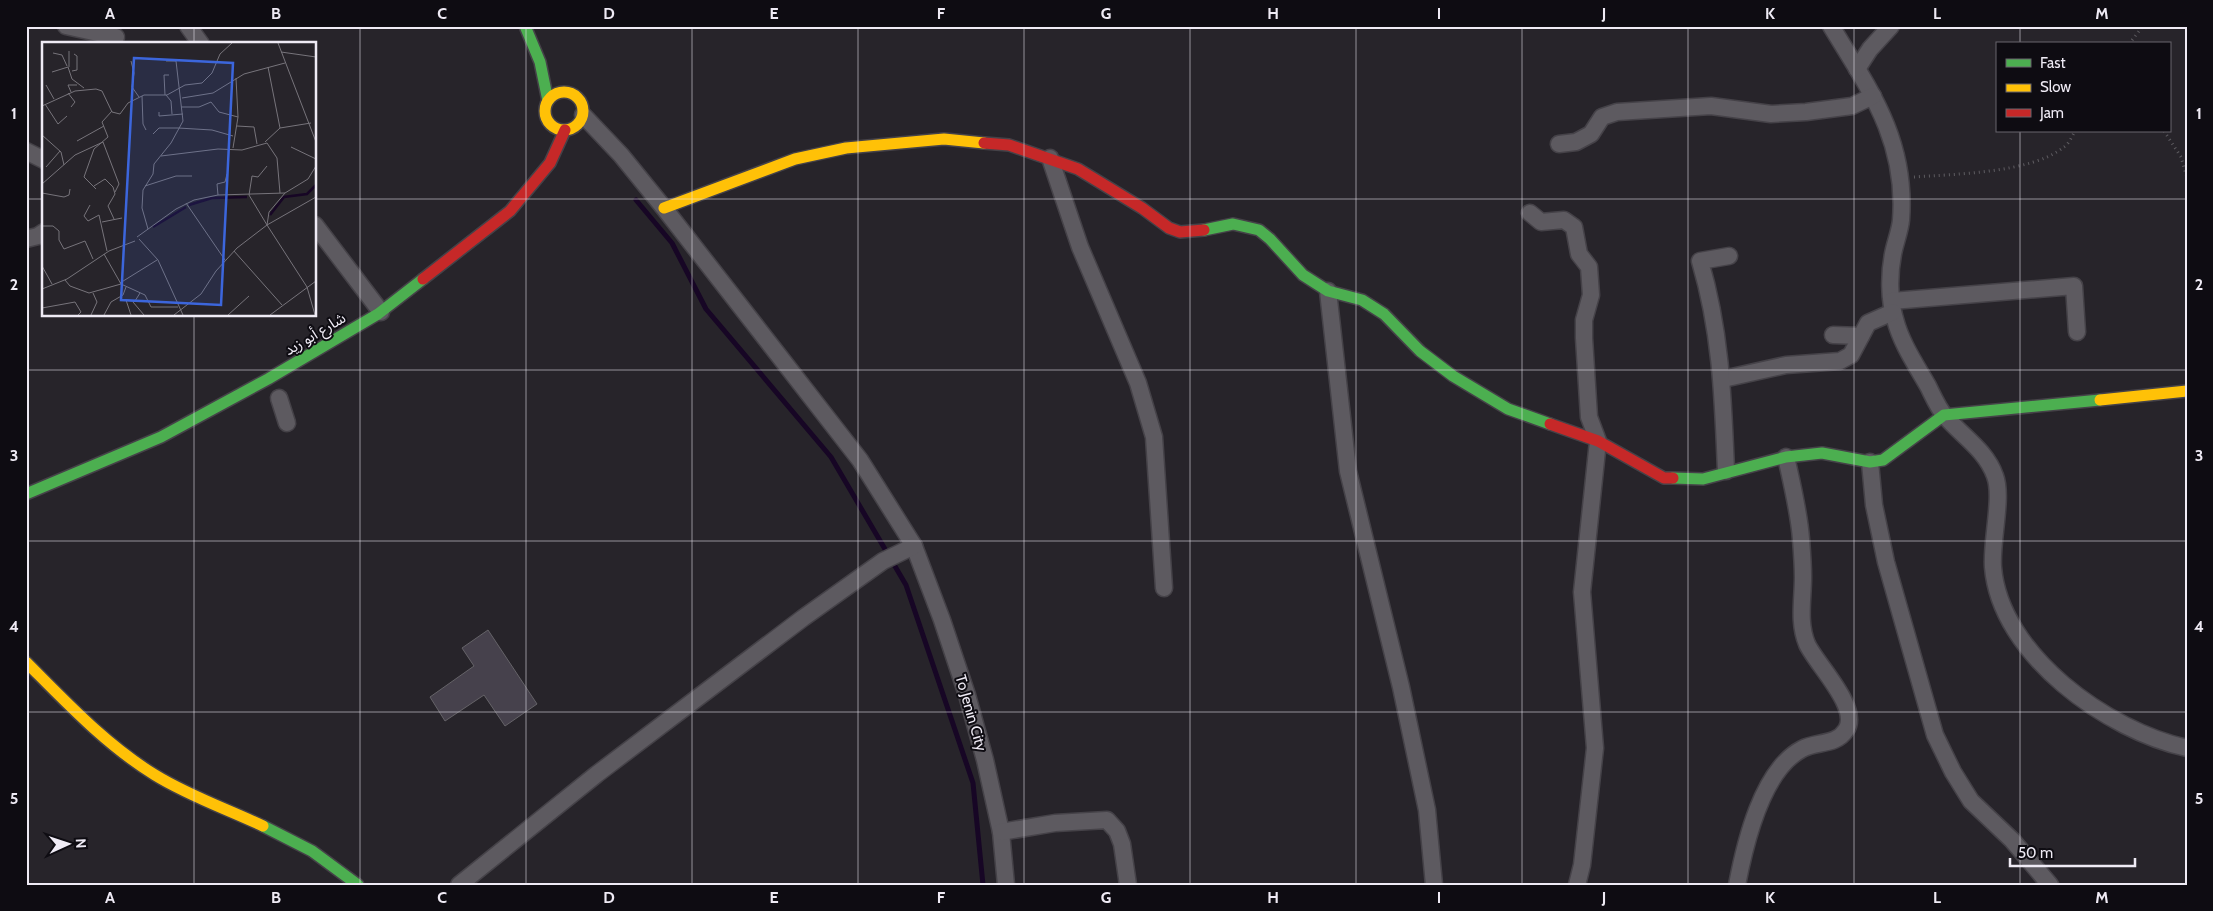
<svg xmlns="http://www.w3.org/2000/svg" width="2213" height="911" viewBox="0 0 2213 911" font-family="Cabin,'Noto Sans Arabic',sans-serif">
<style>
.lines{fill:none;stroke-linecap:round;stroke-linejoin:round}
.stream{stroke:#170625;stroke-width:5}
.building{fill:#46414c;stroke:#656368}
.street-casing{stroke:#454248;stroke-width:19}
.fast-casing{stroke:#454248;stroke-width:14}
.slow-casing{stroke:#454248;stroke-width:14}
.jam-casing{stroke:#454248;stroke-width:14}
.path{stroke:#5e5c61;stroke-width:3;stroke-dasharray:1 4;stroke-linecap:butt}
.street{stroke:#5d5a60;stroke-width:16}
.fast{stroke:#4caf50;stroke-width:11}
.slow{stroke:#ffc107;stroke-width:11}
.jam{stroke:#c62828;stroke-width:11}
.grid{fill:none;stroke:#efebf5;stroke-width:1;stroke-opacity:0.55}
.labels{text-anchor:middle;stroke-width:4;stroke-linejoin:round;paint-order:stroke}
.street-label{font-size:15px;fill:#efebf5;stroke:#0e0c12}
.inset-river{fill:none;stroke:#170625;stroke-width:2.5}
.inset-road{fill:none;stroke:#77747b;stroke-width:1}
.view{fill:#3c66dc;fill-opacity:0.15;stroke:#3c66dc;stroke-width:2.5}
.inset-edge{fill:none;stroke:#efebf5;stroke-width:2.5}
.neatline{fill:none;stroke:#efebf5;stroke-width:2}
.grid-label{font-size:16px;text-anchor:middle;font-weight:bold;fill:#efebf5}
</style>
<rect width="100%" height="100%" fill="#27242a"/>
<g class="lines">
<path class="stream" d="M636,200L672,243L706,309L831,457L906,585L973,783L983,885"/>
</g>
<path class="building" d="M488,630L537,704L505,726L484,695L445,721L430,697L474,666L462,648Z"/>
<g class="lines">
<g class="street-casing">
<g id="street">
<path d="M66,26L116,37"/>
<path d="M188,26L201,44"/>
<path d="M1831,26C1870,90 1907,141 1901,220C1900,231 1895,243 1893,254C1889,274 1889,300 1895,319C1901,343 1916,365 1928,386C1933,396 1938,408 1945,416C1962,436 1986,450 1995,476C2003,497 1991,541 1993,567C2000,655 2108,731 2187,748"/>
<path d="M1857,69L1870,49L1891,26"/>
<path d="M583,115L621,155L664,208L860,460L914,546L942,620L967,695L985,760L1001,832L1006,885"/>
<path d="M1559,144L1576,142L1591,134L1602,117L1617,112L1711,106L1771,114L1806,112L1852,106L1873,96"/>
<path d="M26,151L44,160"/>
<path d="M1050,158L1080,247L1138,383L1154,437L1164,588"/>
<path d="M1530,213L1541,222L1564,220L1574,227L1579,254L1589,267L1591,295L1584,320V338L1589,417L1598,441L1582,592L1595,748L1582,865L1577,885"/>
<path d="M315,225L381,312"/>
<path d="M26,239L38,236L44,232"/>
<path d="M1328,291L1348,471L1401,687L1427,810L1434,885"/>
<path d="M1892,301L2074,286L2077,332"/>
<path d="M1833,335L1861,336"/>
<path d="M1723,379L1786,365L1840,361L1851,355L1868,323L1893,312"/>
<path d="M279,398L287,423"/>
<path d="M1870,462L1874,505L1886,562L1935,735L1953,772L1971,801L2012,840L2050,885"/>
<path d="M1726,471C1723,398 1721,332 1700,261L1729,256"/>
<path d="M1001,832L1055,823L1107,820L1117,831L1122,844L1128,885"/>
<path d="M459,885L597,774L803,618L883,561L914,546"/>
<path d="M1737,885C1745,843 1762,770 1802,749C1816,741 1836,746 1846,730C1861,708 1816,664 1807,644C1798,622 1803,600 1803,577C1803,565 1802,552 1801,539C1799,512 1792,484 1786,457"/>
</g>
</g>
<g class="fast-casing">
<g id="fast">
<path d="M525,26L540,62L548,101"/>
<path d="M1204,230L1233,224L1259,230L1270,239L1303,275L1328,291L1362,300L1384,314L1420,351L1453,376L1508,409L1550,424"/>
<path d="M1673,478L1703,479L1786,457L1822,453L1870,462L1883,460L1944,415L2100,400"/>
<path d="M26,494L161,437L268,379L378,314L423,279"/>
<path d="M263,826L312,851L358,885"/>
</g>
</g>
<g class="slow-casing">
<g id="slow">
<circle cx="564" cy="111" r="19"/>
<path d="M664,208L795,159L846,148L944,139L984,143"/>
<path d="M2100,400L2187,391"/>
<path d="M26,662C66,702 106,745 155,775C189,796 227,809 263,826"/>
</g>
</g>
<g class="jam-casing">
<g id="jam">
<path d="M984,143L1009,145L1078,169L1142,208L1169,228L1180,232L1204,230"/>
<path d="M423,279L510,211L550,163L565,130"/>
<path d="M1550,424L1598,441L1664,478H1673"/>
</g>
</g>
<g class="path">
<path d="M2129,44L2143,26"/>
<path d="M2164,131L2181,157L2187,178"/>
<path d="M1914,177C1955,174 2032,173 2064,147C2069,144 2072,136 2075,131"/>
</g>
<use href="#street" class="street"/>
<use href="#fast" class="fast"/>
<use href="#slow" class="slow"/>
<use href="#jam" class="jam"/>
</g>
<path class="grid" d="M194,26V44M360,26V885M526,26V885M692,26V885M858,26V885M1024,26V885M1190,26V885M1356,26V885M1522,26V885M1688,26V885M1854,26V885M2020,26V44M2020,131V885M26,199H44M315,199H2187M194,315V885M26,370H2187M26,541H2187M26,712H2187"/>
<g class="labels">
<g class="street-label">
<text transform="translate(315 334) rotate(-31)" y="5">شارع أبو زيد</text>
<text transform="translate(971 713) rotate(74)" y="5">To Jenin City</text>
</g>
</g>
<g transform="translate(42 42)">
<rect width="274" height="274" fill="#27242a"/>
<path class="inset-river" d="M147,163L170,156L205,155M228,173L242,155L265,152L274,143M111,185L144,165"/>
<path class="inset-road" d="M236,1L274,100M239,10L274,15M11,11L20,13L25,24M89,19L92,31L90,45L97,55M27,25V9M226,25L238,86M30,29L35,28V14L32,12M10,30L26,25L30,37L42,46M4,43L12,57M29,50L26,43H35M26,51L33,60L29,65M123,53L122,33H127M124,53L129,59L130,72M100,54L101,82L104,88M140,56L171,51L202,32L243,21M3,62L16,82L25,74M0,64L33,49L54,47L60,49L70,70L78,72L86,61L102,53H125L143,43L160,41L170,31L178,12L190,1M139,65H157L169,60L177,70L196,75M117,70V74L141,72M195,84L212,85L215,102M111,92L117,86H136L170,88L191,94M0,93L19,110L22,123M35,99L62,84M223,100L238,86L269,81M249,105L274,117M191,106L196,75L194,36M119,114L176,107L200,108L225,101L235,116L238,151M4,125L18,109M0,142L33,113L61,100L77,142L73,150M52,144L63,137L71,145L73,152L66,164L72,177M103,144L134,134H150M54,147L42,135L52,107L66,95L60,80L70,69M0,151L22,155L27,153L28,147M243,151L227,170L225,183L265,245L273,273M176,153L175,142L183,140L185,132M144,161L183,218M48,163L42,174L46,179L57,173L65,209M60,180L80,176M225,183L207,153L210,134L216,135L225,124M0,184H11L17,189V198L22,207L43,199L51,217M106,187L100,166L101,148L111,132L112,122L129,101L141,79L134,19H124M95,195L134,167L152,158L176,153L243,151L266,137L274,124M97,197L116,218L141,273M192,209L240,263M62,212L79,242L103,253L109,265H136M0,224L10,242M23,238L28,244L47,251L79,242M78,241L115,218M0,247L25,237L67,209L93,199M91,260L102,273M0,266L33,260L39,270L36,273M49,273L55,260L51,251M62,273L69,260L81,253L84,245M89,273L84,258L93,259L98,251M132,273L159,252L174,229L195,206L225,183L274,155M186,273L207,254M228,273L274,239"/>
<path class="view" d="M92,16L191,21L179,263L79,258Z"/>
<rect width="274" height="274" class="inset-edge"/>
</g>
<rect width="2213" height="911" fill="none" stroke="#0e0c12" stroke-width="55"/>
<rect x="1996" y="42" width="175" height="90" fill="#0e0c12" stroke="#68656d"/>
<rect x="2006" y="59" width="25" height="8" fill="#4caf50" stroke="#68656d"/>
<text x="2040" y="68" font-size="15" fill="#efebf5">Fast</text>
<rect x="2006" y="84" width="25" height="8" fill="#ffc107" stroke="#68656d"/>
<text x="2040" y="92" font-size="15" fill="#efebf5">Slow</text>
<rect x="2006" y="109" width="25" height="8" fill="#c62828" stroke="#68656d"/>
<text x="2040" y="118" font-size="15" fill="#efebf5">Jam</text>
<g transform="translate(68 844) rotate(87)" stroke="#0e0c12" stroke-width="4" paint-order="stroke">
<path d="M0-4L9 19L0 12L-9 19Z" fill="#efebf5"/>
<text y="-8" font-size="14" font-weight="bold" text-anchor="middle" fill="#efebf5">N</text>
</g>
<path d="M2010 858v8h125v-8" fill="none" stroke="#efebf5" stroke-width="2.5"/>
<text x="2018" y="858" font-size="15" fill="#efebf5" stroke="#0e0c12" stroke-width="4" paint-order="stroke">50 m</text>
<rect x="28" y="28" width="2158" height="856" class="neatline"/>
<g class="grid-label">
<text x="110" y="19">A</text>
<text x="276" y="19">B</text>
<text x="442" y="19">C</text>
<text x="609" y="19">D</text>
<text x="774" y="19">E</text>
<text x="941" y="19">F</text>
<text x="1106" y="19">G</text>
<text x="1273" y="19">H</text>
<text x="1439" y="19">I</text>
<text x="1604" y="19">J</text>
<text x="1770" y="19">K</text>
<text x="1937" y="19">L</text>
<text x="2102" y="19">M</text>
<text x="14" y="119">1</text>
<text x="2199" y="119">1</text>
<text x="14" y="290">2</text>
<text x="2199" y="290">2</text>
<text x="14" y="461">3</text>
<text x="2199" y="461">3</text>
<text x="14" y="632">4</text>
<text x="2199" y="632">4</text>
<text x="14" y="804">5</text>
<text x="2199" y="804">5</text>
<text x="110" y="903">A</text>
<text x="276" y="903">B</text>
<text x="442" y="903">C</text>
<text x="609" y="903">D</text>
<text x="774" y="903">E</text>
<text x="941" y="903">F</text>
<text x="1106" y="903">G</text>
<text x="1273" y="903">H</text>
<text x="1439" y="903">I</text>
<text x="1604" y="903">J</text>
<text x="1770" y="903">K</text>
<text x="1937" y="903">L</text>
<text x="2102" y="903">M</text>
</g>
</svg>
